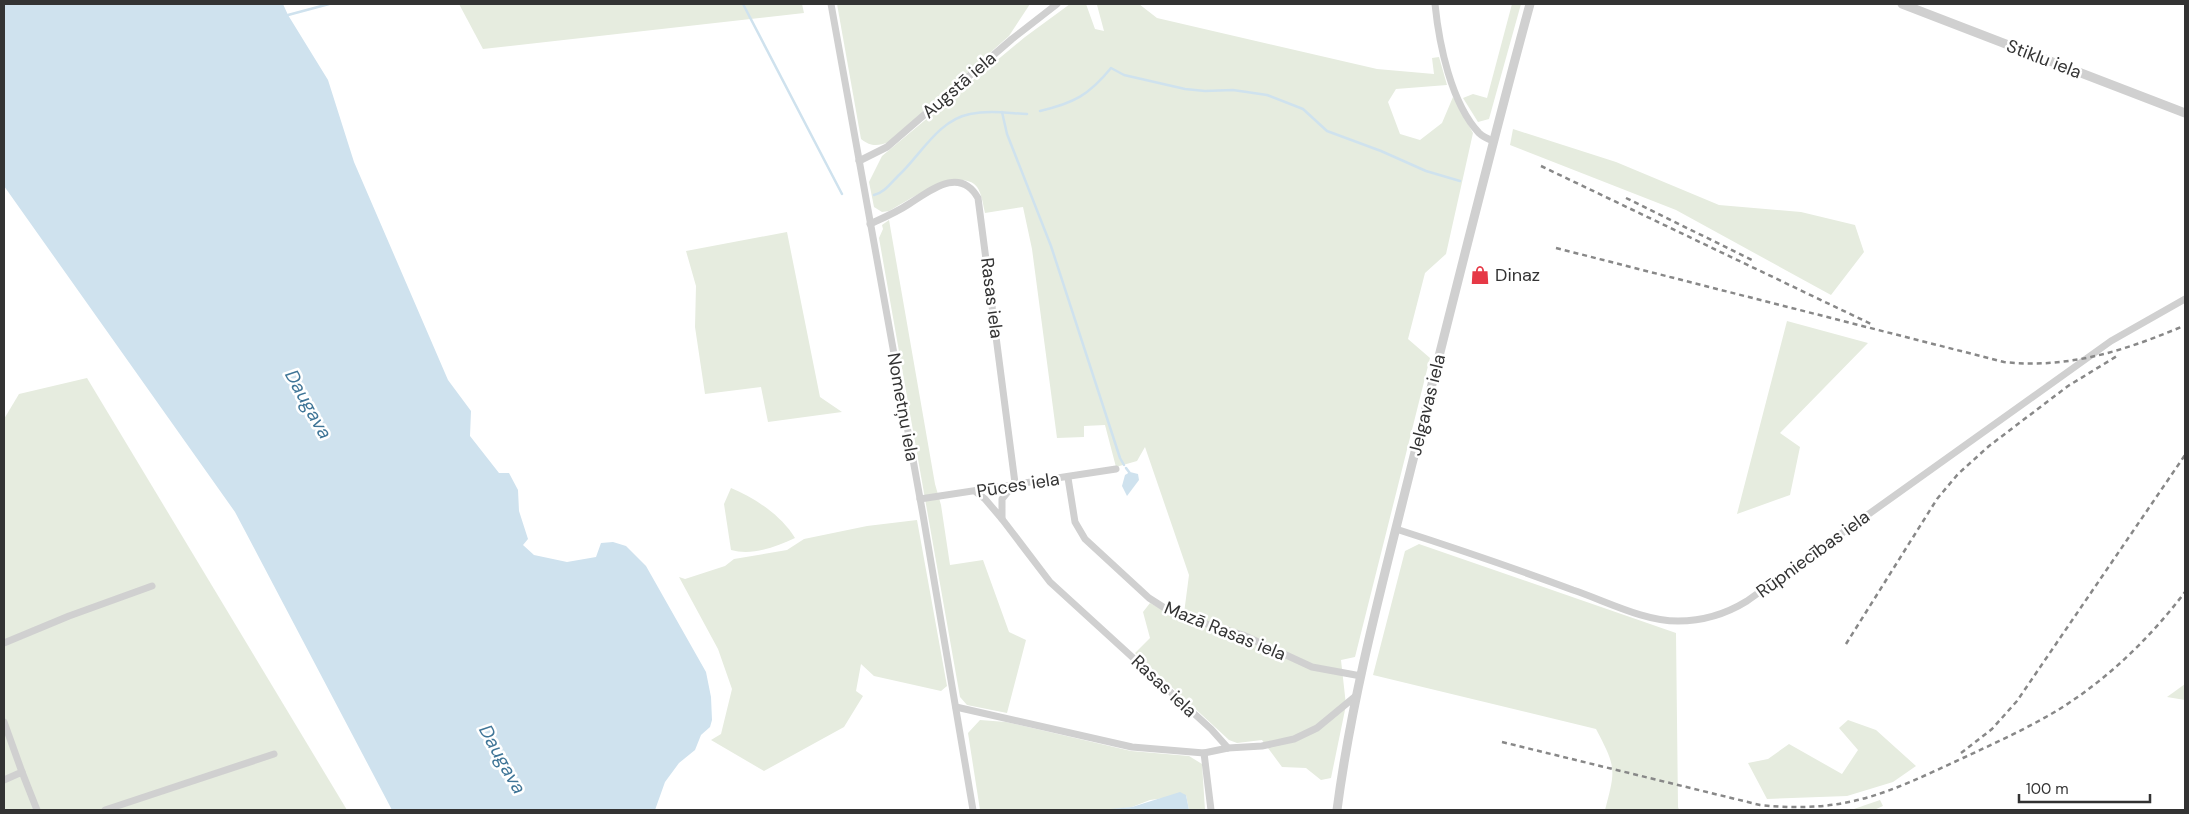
<svg xmlns="http://www.w3.org/2000/svg" width="2189" height="814" viewBox="0 0 2189 814" font-family="'DM Sans',sans-serif">
<style>
.green{fill:#e6ecdf}
.water{fill:#cfe2ee}
.lines{fill:none;stroke-linecap:round;stroke-linejoin:round}
.stream{stroke:#cfe2ee;stroke-width:2.5}
.minor{stroke:#d0d0d0;stroke-width:7}
.tertiary{stroke:#d0d0d0;stroke-width:9}
.rail{stroke:#888;stroke-width:2.5;stroke-dasharray:5 4;stroke-linecap:butt}
.labels{text-anchor:middle;stroke-width:5;stroke-linejoin:round;paint-order:stroke}
.street-label{font-size:18px;fill:#333;stroke:#fff}
.poi-label{font-size:18px;fill:#333;stroke:#fff;text-anchor:start}
.water-label{font-size:19px;font-style:italic;fill:#3f7597;stroke:#fff}
</style>
<rect width="100%" height="100%" fill="#fff"/>
<g class="green">
<path d="M459,4H802L804,13L483,49Z"/>
<path d="M837,4H1030L1009,36L889,142C878,146 871,147 861,139Z"/>
<path d="M1070,4H1086L1095,29L1104,31L1097,5L1139,4L1157,18L1377,69L1434,74L1432,58L1439,57L1447,85L1396,89L1388,102L1400,134L1420,140L1442,123L1453,97L1473,133L1446,254L1425,273L1408,339L1430,358L1355,657L1341,660L1346,705L1331,778L1321,780L1306,768L1282,767L1262,740L1237,743L1229,740L1135,653L1150,638L1143,612L1150,603L1183,621L1189,575L1145,447L1137,461L1116,467L1105,425L1084,426V437L1057,438L1032,249L1023,207L985,213C983,205 982,194 977,187C960,165 907,201 889,211L882,212L874,207L869,182L882,156L1025,37Z"/>
<path d="M1512,4H1521L1489,119L1478,122L1463,98L1473,94L1487,98Z"/>
<path d="M1513,129L1616,162L1719,205L1801,212L1855,225L1864,252L1831,295L1676,210L1510,145Z"/>
<path d="M889,220L935,484L941,505L950,565L983,560L1009,632L1026,640L1007,713L967,705L960,697L879,238L883,229L882,225Z"/>
<path d="M787,232L820,397L842,412L768,422L761,387L705,394L695,327L696,286L686,251Z"/>
<path d="M1787,321L1868,343L1780,433L1800,447L1790,495L1737,514Z"/>
<path d="M87,378L347,810H4V419L19,394Z"/>
<path d="M731,488C755,498 781,515 795,538C776,547 752,556 731,550L724,504Z"/>
<path d="M917,520L947,686L941,691L874,676L861,664L856,691L863,696L844,727L764,771L711,740L721,734L732,689L718,649L679,577L685,579L725,566L734,559L787,550L804,539L867,526Z"/>
<path d="M1419,544L1676,633L1678,807L1679,810H1605C1616,769 1616,767 1596,729L1373,675L1405,551Z"/>
<path d="M2185,684V700L2167,697Z"/>
<path d="M980,720L1006,722L1131,751L1189,756L1202,764L1205,810H1189L1186,795L1150,800L1132,807L1106,810H980L968,733Z"/>
<path d="M1848,720L1876,730L1916,766L1893,782L1847,796L1767,799L1748,763L1768,759L1789,744L1842,774L1858,750L1839,728Z"/>
<path d="M1880,800L1883,806L1874,810H1851Z"/>
</g>
<g class="water">
<path d="M4,4H283L288,15L328,80L354,162L448,380L471,411L470,436L499,473H509L518,490L519,511L528,539L523,545L534,555L567,562L596,557L601,543L613,542L626,546L646,566L706,672L711,697L712,720L710,727L701,735L695,750L679,763L665,782L655,810H392L235,512L4,186Z"/>
<path d="M1130,472L1138,474L1139,480L1127,496L1122,486L1125,475Z"/>
<path d="M1180,792L1186,795L1189,810H1100L1132,807Z"/>
</g>
<g class="lines">
<g class="stream">
<path d="M743,4L842,194"/>
<path d="M288,15L329,4"/>
<path d="M1040,111C1074,103 1089,95 1111,68L1124,75L1185,89L1205,91L1233,90L1267,95L1303,109L1327,131L1381,151L1426,171L1460,181"/>
<path d="M1002,112L1007,134L1051,246L1120,458L1124,465"/>
<path d="M874,195C884,193 891,183 898,176C920,156 938,120 970,114C989,110 1008,113 1027,114"/>
<path d="M1126,468L1129,472"/>
</g>
<g class="minor">
<path d="M831,4L923,515L973,810"/>
<path d="M1435,4C1439,44 1451,103 1479,133C1483,137 1488,139 1493,141"/>
<path d="M859,161L887,147L1012,39L1057,4"/>
<path d="M870,224C883,218 897,212 909,204C931,190 960,166 978,198L1015,483"/>
<path d="M1068,478L1075,522L1085,539L1149,598L1174,614L1243,635L1312,667L1361,676"/>
<path d="M976,492L985,499L1002,519V499L1015,483"/>
<path d="M920,499L1116,469"/>
<path d="M1002,519L1050,582L1211,729L1228,748"/>
<path d="M1396,529C1455,548 1514,568 1573,590C1606,601 1643,621 1678,621C1703,621 1726,614 1747,601L2111,341L2185,299"/>
<path d="M4,643L69,616L152,586"/>
<path d="M956,707L1132,747L1204,753L1228,748L1262,746L1294,739L1317,728L1357,695"/>
<path d="M4,722L22,772L4,780"/>
<path d="M1204,753L1211,810"/>
<path d="M22,772L37,810"/>
<path d="M105,810L274,754"/>
</g>
<g class="tertiary">
<path d="M1902,4L2185,113"/>
<path d="M1337,810C1352,695 1383,581 1411,468C1450,313 1488,158 1530,4"/>
</g>
<g class="rail">
<path d="M1541,166L1871,324"/>
<path d="M1626,198L1754,261"/>
<path d="M1556,248L2004,362C2067,369 2124,351 2181,327"/>
<path d="M1846,644L1937,499L1958,474L1989,446L2068,386L2117,356"/>
<path d="M1502,742L1760,805C1847,814 1887,793 1963,758C1995,743 2028,728 2058,710C2108,679 2150,638 2185,592"/>
<path d="M1961,753L1992,729L2017,701L2185,455"/>
</g>
</g>
<defs>
<g id="shop-bare" transform="scale(1.5)"><path d="M-5-2.5h2.3a2.7 3.5 0 0 1 5.4 0H5L5.5 6h-11ZM-1.5-2.5h3a1.5 2.3 0 0 0-3 0Z" fill="#e63946" stroke="#fff" stroke-width="2.5" paint-order="stroke"/></g>
</defs>
<g fill-rule="evenodd">
<use href="#shop-bare" x="1480" y="275"/>
</g>
<g class="labels">
<g class="street-label">
<text transform="translate(2044 59) rotate(21)" y="6">Stiklu iela</text>
<text transform="translate(959 85) rotate(-41)" y="6">Augstā iela</text>
<text transform="translate(992 298) rotate(83)" y="6">Rasas iela</text>
<text transform="translate(1427 405) rotate(-76)" y="6">Jelgavas iela</text>
<text transform="translate(903 407) rotate(80)" y="6">Nometņu iela</text>
<text transform="translate(1018 485) rotate(-9)" y="6">Pūces iela</text>
<text transform="translate(1813 554) rotate(-36)" y="6">Rūpniecības iela</text>
<text transform="translate(1225 631) rotate(22)" y="6">Mazā Rasas iela</text>
<text transform="translate(1164 686) rotate(43)" y="6">Rasas iela</text>
</g>
<g class="poi-label">
<text x="1495" y="281">Dinaz</text>
</g>
<g class="water-label">
<text transform="translate(309 404) rotate(61)" y="7">Daugava</text>
<text transform="translate(503 759) rotate(61)" y="7">Daugava</text>
</g>
</g>
<rect width="2189" height="814" fill="none" stroke="#333333" stroke-width="10"/>
<path d="M2019 794v8h131v-8" fill="none" stroke="#333333" stroke-width="2.5"/>
<text x="2026" y="794" font-size="15" fill="#333333" stroke="#ffffff" stroke-width="4" paint-order="stroke">100 m</text>
</svg>
